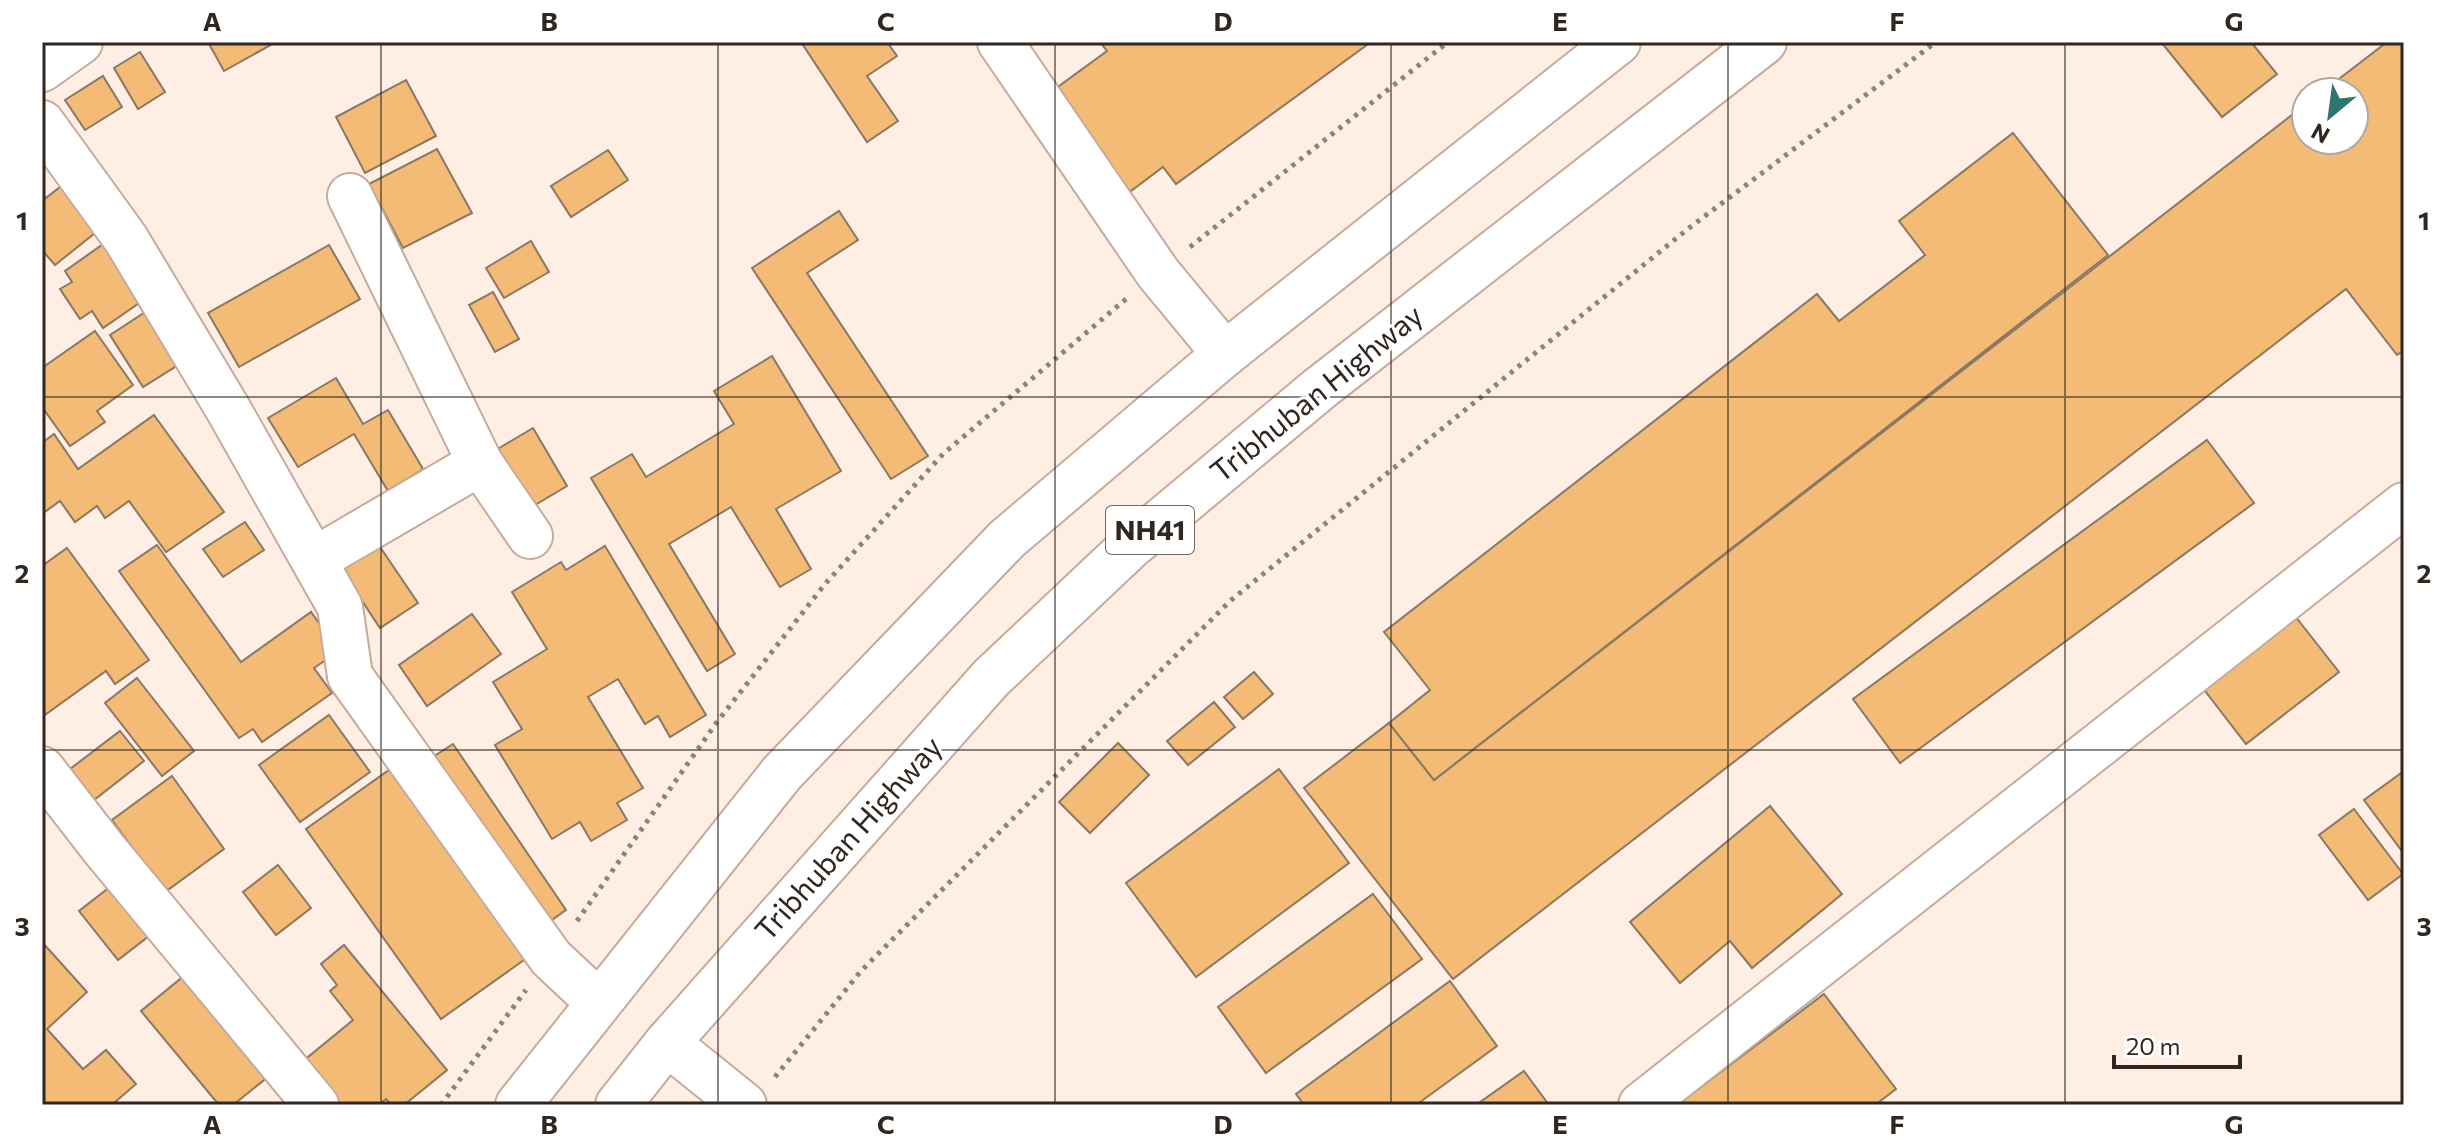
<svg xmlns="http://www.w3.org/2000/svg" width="2446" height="1147" viewBox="0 0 2446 1147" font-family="Commissioner,sans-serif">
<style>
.building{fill:#f3bb76;stroke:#897863;stroke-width:2}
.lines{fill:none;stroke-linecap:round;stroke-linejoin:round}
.minor-casing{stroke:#c5ab9c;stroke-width:48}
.highway-casing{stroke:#c5ab9c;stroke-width:48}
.path{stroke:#8f827a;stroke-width:5;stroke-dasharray:4 6;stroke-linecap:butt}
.minor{stroke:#fff;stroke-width:44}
.highway{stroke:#fff;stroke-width:44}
.grid{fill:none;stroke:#312721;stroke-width:2;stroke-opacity:0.55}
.labels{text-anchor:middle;stroke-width:6;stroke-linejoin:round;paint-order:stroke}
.shield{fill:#fff;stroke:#6f6864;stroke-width:2}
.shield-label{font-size:28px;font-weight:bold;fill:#312721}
.street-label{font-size:30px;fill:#312721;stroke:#fff}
.neatline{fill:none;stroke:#312721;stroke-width:3}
.grid-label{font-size:26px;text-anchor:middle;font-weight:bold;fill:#312721}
</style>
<rect width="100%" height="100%" fill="#ffeee4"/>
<g class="building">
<path d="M208,42H276L224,71Z"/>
<path d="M801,42H887L897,56L867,76L898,121L867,142Z"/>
<path d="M1100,42H1371L1176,184L1163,167L1119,200L1044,97L1107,51Z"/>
<path d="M2161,42H2251L2277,74L2222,117Z"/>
<path d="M2387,42H2404V350L2397,355L2346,289L1453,979L1304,788L1389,723L1434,780L2306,104V140H2354V92H2322Z"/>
<path d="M140,52L165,92L138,109L114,68Z"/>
<path d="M103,76L122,107L85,130L65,100Z"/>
<path d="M406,80L436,136L365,173L336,117Z"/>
<path d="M2013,133L2108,255L1434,780L1389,723L1430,690L1384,632L1817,294L1839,321L1925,255L1899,221Z"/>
<path d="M437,149L472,213L403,248L369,184Z"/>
<path d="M608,150L628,180L571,217L551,186Z"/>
<path d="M64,184L100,229L55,265L42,250V201Z"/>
<path d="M839,211L858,240L807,273L928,456L891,479L752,268Z"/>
<path d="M531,241L549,272L504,298L486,268Z"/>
<path d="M106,242L145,299L103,328L92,311L80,319L60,289L72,282L65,271Z"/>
<path d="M329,245L360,299L239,367L208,313Z"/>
<path d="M493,292L519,339L495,352L469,305Z"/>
<path d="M153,307L178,365L143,387L110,335Z"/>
<path d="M95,331L133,385L97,411L105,422L70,446L42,407V368Z"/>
<path d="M772,356L841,471L776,509L811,569L780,587L731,507L669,544L735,654L707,671L591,478L632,454L646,477L734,424L714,391Z"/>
<path d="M336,378L363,424L388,410L423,469L388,491L354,434L298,467L268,418Z"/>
<path d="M154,415L224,512L166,552L129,501L105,518L97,506L75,522L60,501L42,514V443L54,434L78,469Z"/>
<path d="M533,428L567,486L525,511L491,453Z"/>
<path d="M2207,440L2254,503L1900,763L1853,699Z"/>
<path d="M245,522L264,550L223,577L203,549Z"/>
<path d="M376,541L418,603L380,628L339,566Z"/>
<path d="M157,545L241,662L311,612L339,651L314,668L332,693L262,742L253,729L239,738L119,571Z"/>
<path d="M605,546L706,715L670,737L658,716L645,724L618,679L588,697L643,788L617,803L627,820L591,841L580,822L552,839L495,745L522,729L493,682L547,649L512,592L561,562L566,570Z"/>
<path d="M67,548L149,660L115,684L106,671L42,717V566Z"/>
<path d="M472,614L501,654L427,706L399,665Z"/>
<path d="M2295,616L2339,672L2246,744L2202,687Z"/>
<path d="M1254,672L1273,694L1243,719L1224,697Z"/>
<path d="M137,678L194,751L162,776L105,703Z"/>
<path d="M1214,702L1235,727L1188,765L1167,741Z"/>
<path d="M329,715L370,772L300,822L259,765Z"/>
<path d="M120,731L144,761L94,800L70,769Z"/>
<path d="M1118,743L1149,775L1090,833L1059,802Z"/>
<path d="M453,744L566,910L539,929L425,762Z"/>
<path d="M396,765L531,955L441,1019L306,829Z"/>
<path d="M1279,769L1349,863L1196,977L1126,883Z"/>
<path d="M2404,771V854L2364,800Z"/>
<path d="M172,776L224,849L165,892L112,820Z"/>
<path d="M1770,806L1842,894L1752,968L1730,941L1680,983L1630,922Z"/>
<path d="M2354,809L2403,874L2368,900L2319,835Z"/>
<path d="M278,865L311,908L276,935L243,892Z"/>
<path d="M119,880L158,929L118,960L79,911Z"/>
<path d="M1373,894L1422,959L1266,1073L1218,1007Z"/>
<path d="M42,942L87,992L47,1029L83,1069L106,1050L136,1084L114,1103L116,1105H42Z"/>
<path d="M344,945L447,1070L404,1105H391L386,1099L378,1105H337L302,1062L353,1020L330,991L337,985L321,964Z"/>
<path d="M190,971L274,1072L233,1105H219L141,1011Z"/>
<path d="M1450,981L1497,1046L1416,1105H1304L1296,1094Z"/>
<path d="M1824,994L1896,1089L1875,1105H1677Z"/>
<path d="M1524,1071L1549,1105H1476Z"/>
</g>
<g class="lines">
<g class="minor-casing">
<g id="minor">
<path d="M1000,42L1158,273L1225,354"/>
<path d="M42,69L80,42"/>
<path d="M42,123L126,239L228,409L340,607L350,676L551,958L598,1002"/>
<path d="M480,463L530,536"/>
<path d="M314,560L480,463L350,196"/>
<path d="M42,769L104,849L316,1105"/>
<path d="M667,1043L744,1105"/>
<path d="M1641,1105L2404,505"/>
</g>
</g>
<g class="highway-casing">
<g id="highway">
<path d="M518,1105L782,773L1007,539L1225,354L1618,42"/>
<path d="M618,1105L667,1043L991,678L1131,546L1319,389L1764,42"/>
</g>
</g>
<g class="path">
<path d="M1190,247L1448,42"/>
<path d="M577,921L717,722L825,584L943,454L1126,299"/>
<path d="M775,1077L861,971L1230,601L1689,228L1936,42"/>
<path d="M441,1105L526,990"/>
</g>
<use href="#minor" class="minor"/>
<use href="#highway" class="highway"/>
</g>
<path class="grid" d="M381,42V1105M718,42V1105M1055,42V1105M1391,42V1105M1728,42V1105M2065,42V1105M42,397H2404M42,750H2404"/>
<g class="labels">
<rect class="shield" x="1106" y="506" width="88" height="48" rx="6"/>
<g class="shield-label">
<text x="1150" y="540">NH41</text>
</g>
<g class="street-label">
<text transform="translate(1317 394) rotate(-39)" y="10">Tribhuban Highway</text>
<text transform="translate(849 839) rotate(-48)" y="10">Tribhuban Highway</text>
</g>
</g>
<rect width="2446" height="1147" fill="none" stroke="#ffffff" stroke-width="88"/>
<g transform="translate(2330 116) rotate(209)"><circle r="38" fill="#ffffff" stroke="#ada9a6" stroke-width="2"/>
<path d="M0-6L14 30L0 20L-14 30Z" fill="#2d7671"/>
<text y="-12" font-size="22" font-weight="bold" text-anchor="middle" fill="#312721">N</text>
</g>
<path d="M2114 1055v12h126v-12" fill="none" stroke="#312721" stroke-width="4"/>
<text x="2126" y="1055" font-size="24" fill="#312721" stroke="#ffffff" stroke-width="6" paint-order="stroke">20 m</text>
<rect x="44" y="44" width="2358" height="1059" class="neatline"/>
<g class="grid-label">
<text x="212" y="31">A</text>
<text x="549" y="31">B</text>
<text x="886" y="31">C</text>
<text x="1223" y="31">D</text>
<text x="1560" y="31">E</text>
<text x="1897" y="31">F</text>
<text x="2234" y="31">G</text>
<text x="22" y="230">1</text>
<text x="2424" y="230">1</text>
<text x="22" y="583">2</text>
<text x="2424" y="583">2</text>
<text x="22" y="936">3</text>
<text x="2424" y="936">3</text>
<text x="212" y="1134">A</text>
<text x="549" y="1134">B</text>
<text x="886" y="1134">C</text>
<text x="1223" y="1134">D</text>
<text x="1560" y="1134">E</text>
<text x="1897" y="1134">F</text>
<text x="2234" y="1134">G</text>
</g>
</svg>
